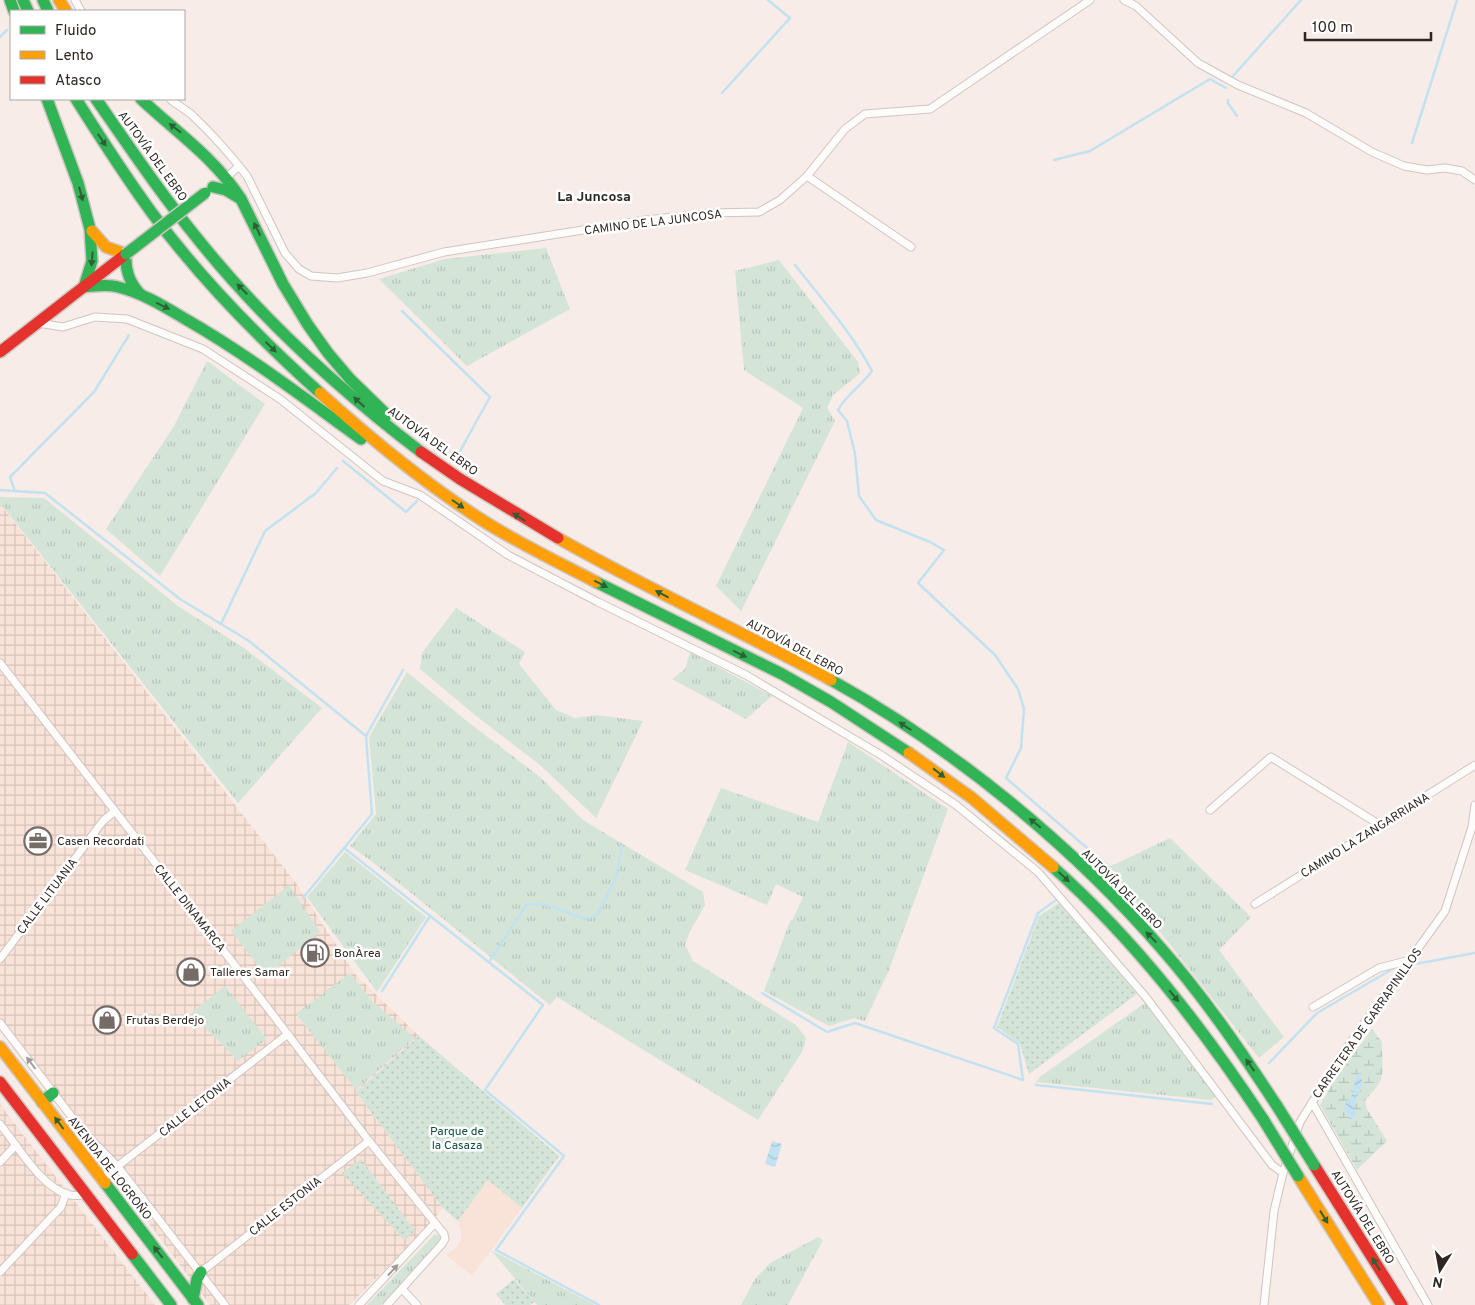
<svg xmlns="http://www.w3.org/2000/svg" width="1475" height="1305" viewBox="0 0 1475 1305" font-family="Overpass,sans-serif">
<style>
.built{fill:#f9e3d9}
.industrial{fill:url(#industrial-grid)}
.grass{fill:url(#grass-tufts)}
.wetland{fill:url(#wetland-marsh)}
.park{fill:url(#park-dots)}
.water{fill:url(#water-waves)}
.lines{fill:none;stroke-linecap:round;stroke-linejoin:round}
.stream{stroke:#c2e2f1;stroke-width:2.5}
.street-casing{stroke:#cfc6c1;stroke-width:9}
.fast-casing{stroke:#cfc6c1;stroke-width:14}
.slow-casing{stroke:#cfc6c1;stroke-width:14}
.jam-casing{stroke:#cfc6c1;stroke-width:14}
.street{stroke:#fefcfb;stroke-width:7}
.fast{stroke:#30b455;stroke-width:11}
.slow{stroke:#ff9f0a;stroke-width:11}
.jam{stroke:#e5322d;stroke-width:11}
.fast-bridge-casing{stroke:#cfc6c1;stroke-width:14;stroke-linecap:butt}
.fast-bridge{stroke:#30b455;stroke-width:11}
.oneway{fill:#2f5f36}
.oneway2{fill:#a19c99}
.labels{text-anchor:middle;stroke-width:5;stroke-linejoin:round;paint-order:stroke}
.street-label{font-size:12px;fill:#2f2622;stroke:#fff}
.poi-label{font-size:12px;fill:#2f2622;stroke:#fff;text-anchor:start}
.park-label{font-size:12px;fill:#124f38;stroke:#fff}
.neighbourhood-label{font-size:14px;font-weight:bold;fill:#2f2622;stroke:#fff}
</style>
<defs>
<pattern id="industrial-grid" width="8" height="8" patternUnits="userSpaceOnUse" patternTransform="scale(1.25)"><rect width="8" height="8" fill="#f9e3d9"/><path d="M0 4h8M4 0v8" fill="none" stroke="#d6c3ba"/></pattern>
<pattern id="grass-tufts" width="24" height="20" patternUnits="userSpaceOnUse" patternTransform="scale(1.25)"><rect width="24" height="20" fill="#d4e5d8"/><path d="M3 7l-1-3M5 7V3M7 7l1-3M15 17l-1-3M17 17v-4M19 17l1-3" fill="none" stroke="#b6c4b9"/></pattern>
<pattern id="wetland-marsh" width="20" height="14" patternUnits="userSpaceOnUse" patternTransform="scale(1.25)"><rect width="20" height="14" fill="#d4e5d8"/><path d="M1 5h8M5 5V1M11 12h8M15 12V8" fill="none" stroke="#b6c4b9"/></pattern>
<pattern id="park-dots" width="8" height="8" patternUnits="userSpaceOnUse" patternTransform="scale(1.25)"><rect width="8" height="8" fill="#d4e5d8"/><path d="M2 2h.1M6 6h.1" fill="none" stroke="#b6c4b9" stroke-width="1.8" stroke-linecap="round"/></pattern>
<pattern id="water-waves" width="16" height="10" patternUnits="userSpaceOnUse" patternTransform="scale(1.25)"><rect width="16" height="10" fill="#c2e2f1"/><path d="M0 5q4-4 8 0t8 0" fill="none" stroke="#a7c2ce"/></pattern>
</defs>
<rect width="100%" height="100%" fill="#f7ece7"/>
<path class="built" d="M488,1180L522,1208L472,1276L446,1255L457,1247L461,1240V1232L458,1221Z"/>
<g class="industrial">
<path d="M0,504L296,883L355,974L419,1036L356,1092L443,1208L425,1230L349,1305H210L75,1125L0,1028Z"/>
<path d="M0,1104L21,1132L155,1305H0Z"/>
</g>
<g class="grass">
<path d="M546,248L570,309L467,366L379,279L445,259Z"/>
<path d="M779,260L858,362L860,373L833,395L827,408L835,421L741,611L716,586L803,408L744,370L735,271Z"/>
<path d="M207,361L265,404L160,576L106,529L174,426Z"/>
<path d="M0,497L44,498L178,606L244,648L322,708L238,803L0,503Z"/>
<path d="M456,608L525,652L519,664L556,710L575,718L595,715L643,721L596,818L540,765L475,715L420,669L422,653Z"/>
<path d="M690,652L772,696L746,719L672,679L685,669Z"/>
<path d="M407,672L468,722L540,777L583,820L703,892L705,905L690,931L685,945L693,961L796,1025L806,1038L802,1052L758,1120L557,997L550,1005L370,860L350,846L376,814L369,737Z"/>
<path d="M848,742L948,809L889,970L865,1021L854,1018L829,1026L764,991L790,921L793,919L803,897L776,884L767,905L685,870L721,788L818,822Z"/>
<path d="M1170,838L1251,917L1219,950L1284,1037L1259,1058L1109,867Z"/>
<path d="M345,852L426,917L377,992L307,897Z"/>
<path d="M289,885L320,932L266,976L231,931Z"/>
<path d="M350,973L371,1000L415,1038L356,1090L296,1014Z"/>
<path d="M225,986L267,1039L238,1061L191,1013Z"/>
<path d="M1145,1003L1217,1096L1211,1100L1036,1082L1041,1076Z"/>
<path d="M435,1234L439,1235L441,1238L439,1242L381,1305H367Z"/>
<path d="M818,1237L823,1240L788,1305H741L755,1279L770,1263Z"/>
<path d="M491,1250L595,1305H537Z"/>
</g>
<path class="wetland" d="M1372,1029L1382,1042C1381,1056 1386,1073 1378,1085C1374,1091 1369,1095 1365,1101L1367,1109L1387,1141L1357,1170L1320,1105L1337,1076Z"/>
<g class="park">
<path d="M1059,903L1137,994L1029,1074L1020,1044L997,1027L1039,916Z"/>
<path d="M419,1036L559,1156L522,1208L488,1180L458,1221L443,1208L356,1092Z"/>
<path d="M361,1159L415,1231L404,1240L342,1173Z"/>
<path d="M514,1279L534,1302L530,1305H505L496,1294Z"/>
</g>
<g class="water">
<path d="M1360,1073C1368,1091 1350,1095 1356,1115L1354,1119H1350L1344,1108L1345,1104L1352,1095L1356,1076Z"/>
<path d="M772,1141L782,1144L775,1167L765,1164Z"/>
</g>
<g class="lines">
<g class="stream">
<path d="M0,37L7,30"/>
<path d="M1233,76L1301,0"/>
<path d="M722,93L790,18L768,0"/>
<path d="M1228,100V103L1237,116"/>
<path d="M1412,143L1457,0"/>
<path d="M1054,160L1090,151L1210,79L1226,88"/>
<path d="M795,265C821,298 852,333 872,371C861,386 847,394 838,410L847,421L855,454L859,496L876,520L930,542L944,550L918,583L995,655L1018,689L1024,709L1021,748L1006,778L1109,867"/>
<path d="M402,311L490,397L459,453"/>
<path d="M343,461L406,512L417,501"/>
<path d="M0,490L45,493L180,599L249,641L366,736L372,814L303,898"/>
<path d="M15,491L10,477L94,392L129,335"/>
<path d="M221,624L265,531L316,493L337,468"/>
<path d="M366,736L403,670"/>
<path d="M344,848L543,1005L485,1090L564,1156L496,1250L599,1305"/>
<path d="M489,962L527,904L547,905L585,919L598,914L616,877L622,846"/>
<path d="M1415,964L1475,953"/>
<path d="M382,991L430,916"/>
<path d="M762,993L827,1032L855,1023L1023,1080L1018,1044L994,1028L1038,913L1056,900"/>
<path d="M1269,1063L1317,1013L1396,967"/>
<path d="M1036,1085L1212,1104"/>
</g>
<g class="street-casing">
<g id="street">
<path d="M75,0L81,11"/>
<path d="M1124,0L1136,6L1198,63L1238,85L1306,113L1372,152L1404,166L1427,170L1445,168L1462,171L1475,180"/>
<path d="M170,99C177,105 185,109 192,115C212,134 230,154 247,176L285,253L299,269L311,276L337,278L367,273L444,252L646,220L712,213L759,212L780,200L807,176L845,129L865,114L930,109L1090,0"/>
<path d="M807,176L911,247"/>
<path d="M227,177L239,166"/>
<path d="M38,323L63,327L95,317L127,319L203,349L280,399L383,481L420,495L508,555L598,602L746,675L881,755L956,805L1038,872L1145,996L1272,1165L1283,1173"/>
<path d="M0,663L254,990L369,1141L444,1234L445,1239L442,1244L387,1305"/>
<path d="M1210,810L1271,757L1380,825"/>
<path d="M1255,904L1475,765"/>
<path d="M0,959L103,821L115,811"/>
<path d="M1313,1007L1379,968L1410,960"/>
<path d="M0,1023L81,1129L118,1167L225,1305"/>
<path d="M1312,1102L1428,1305"/>
<path d="M0,1124C17,1145 42,1189 70,1195C75,1196 81,1195 85,1195"/>
<path d="M0,1162L16,1145"/>
<path d="M101,1179L288,1034"/>
<path d="M0,1272L61,1207L66,1193"/>
<path d="M201,1272L369,1141"/>
<path d="M402,1289L417,1305"/>
<path d="M359,1305L435,1223"/>
<path d="M1264,1305L1274,1211L1283,1173L1300,1122L1343,1053L1445,911L1472,827L1475,805"/>
</g>
</g>
<g class="fast-casing">
<g id="fast">
<path d="M10,0L14,11"/>
<path d="M23,0L28,11"/>
<path d="M43,0L48,11"/>
<path d="M47,99L78,183L90,229L92,261L84,287"/>
<path d="M76,99C100,137 125,176 152,213C200,278 260,339 320,393"/>
<path d="M96,99C130,148 163,197 201,243C264,321 341,391 421,452"/>
<path d="M141,99C176,132 215,158 241,199"/>
<path d="M213,187L226,190L241,199L283,284L308,325L328,353L350,379L387,415"/>
<path d="M126,254C125,270 129,282 140,294"/>
<path d="M84,287C96,286 107,284 118,287C143,293 165,307 187,320C248,355 304,398 361,439"/>
<path d="M596,582L782,674L831,702L909,753"/>
<path d="M831,680C952,747 1071,844 1161,948C1204,997 1241,1051 1277,1106"/>
<path d="M1053,867C1135,940 1202,1027 1263,1119"/>
<path d="M42,1102L53,1093"/>
<path d="M105,1183L198,1305"/>
<path d="M132,1254L171,1305"/>
<path d="M193,1299L197,1279L201,1272"/>
</g>
</g>
<g class="slow-casing">
<g id="slow">
<path d="M59,0L66,11"/>
<path d="M92,231L106,247L126,254"/>
<path d="M320,393C371,439 424,483 482,520C518,543 558,562 596,582"/>
<path d="M558,538C647,589 741,631 831,680"/>
<path d="M909,753L972,798L1053,867"/>
<path d="M0,1047L105,1183"/>
<path d="M1298,1176L1379,1305"/>
</g>
</g>
<g class="jam-casing">
<g id="jam">
<path d="M0,352L126,254"/>
<path d="M421,452L460,479L558,538"/>
<path d="M0,1082L132,1254"/>
<path d="M1314,1165L1402,1305"/>
</g>
</g>
<use href="#street" class="street"/>
<use href="#fast" class="fast"/>
<use href="#slow" class="slow"/>
<use href="#jam" class="jam"/>
<g class="fast-bridge-casing">
<g id="fast-bridge">
<path d="M126,254L205,193"/>
<path d="M1277,1106L1314,1165"/>
<path d="M1263,1119L1298,1176"/>
</g>
</g>
<use href="#fast-bridge" class="fast-bridge"/>
</g>
<defs><path id="oneway-solid" d="M-6-.8H1V-3.2L6.5 0L1 3.2V.8H-6Z" transform="scale(1.25)"/></defs>
<g class="oneway">
<use href="#oneway-solid" transform="translate(175 128) rotate(-142)"/>
<use href="#oneway-solid" transform="translate(102 140) rotate(56)"/>
<use href="#oneway-solid" transform="translate(81 194) rotate(75)"/>
<use href="#oneway-solid" transform="translate(257 229) rotate(-117)"/>
<use href="#oneway-solid" transform="translate(92 259) rotate(95)"/>
<use href="#oneway-solid" transform="translate(242 289) rotate(-134)"/>
<use href="#oneway-solid" transform="translate(163 306) rotate(26)"/>
<use href="#oneway-solid" transform="translate(271 347) rotate(44)"/>
<use href="#oneway-solid" transform="translate(359 402) rotate(-138)"/>
<use href="#oneway-solid" transform="translate(458 504) rotate(35)"/>
<use href="#oneway-solid" transform="translate(519 517) rotate(-148)"/>
<use href="#oneway-solid" transform="translate(601 584) rotate(27)"/>
<use href="#oneway-solid" transform="translate(662 594) rotate(-152)"/>
<use href="#oneway-solid" transform="translate(740 654) rotate(26)"/>
<use href="#oneway-solid" transform="translate(905 726) rotate(-147)"/>
<use href="#oneway-solid" transform="translate(939 773) rotate(38)"/>
<use href="#oneway-solid" transform="translate(1035 823) rotate(-141)"/>
<use href="#oneway-solid" transform="translate(1064 877) rotate(43)"/>
<use href="#oneway-solid" transform="translate(1151 937) rotate(-134)"/>
<use href="#oneway-solid" transform="translate(1174 996) rotate(50)"/>
<use href="#oneway-solid" transform="translate(1250 1065) rotate(-125)"/>
<use href="#oneway-solid" transform="translate(59 1123) rotate(-127)"/>
<use href="#oneway-solid" transform="translate(1324 1217) rotate(58)"/>
<use href="#oneway-solid" transform="translate(158 1252) rotate(-128)"/>
<use href="#oneway-solid" transform="translate(1376 1264) rotate(-122)"/>
</g>
<g class="oneway2">
<use href="#oneway-solid" transform="translate(31 1063) rotate(-127)"/>
<use href="#oneway-solid" transform="translate(393 1270) rotate(-47)"/>
</g>
<defs>
<g id="office-ring" transform="scale(1.4375)"><circle r="9.5" fill="#fff" stroke="#756b67" stroke-width="1.5"/><path d="M-6-3h4V-5.5h4V-3h4V5H-6ZM-1-4.5V-3h2v-1.5ZM-6 0V1H6V0Z" fill="#756b67"/></g>
<g id="fuel-ring" transform="scale(1.4375)"><circle r="9.5" fill="#fff" stroke="#756b67" stroke-width="1.5"/><path d="M-5.5-6h7V0h2V4h1.3V-2.5L3-4.5l.8-.8L6-3V5H2.5V1h-1V6h-7ZM-4.2-4.7v3.2H.2V-4.7Z" fill="#756b67"/></g>
<g id="shop-ring" transform="scale(1.4375)"><circle r="9.5" fill="#fff" stroke="#756b67" stroke-width="1.5"/><path d="M-5-2.5h2.3a2.7 3.5 0 0 1 5.4 0H5L5.5 6h-11ZM-1.5-2.5h3a1.5 2.3 0 0 0-3 0Z" fill="#756b67"/></g>
</defs>
<g fill-rule="evenodd">
<use href="#office-ring" x="38" y="841"/>
<use href="#fuel-ring" x="315" y="953"/>
<use href="#shop-ring" x="191" y="972"/>
<use href="#shop-ring" x="107" y="1020"/>
</g>
<g class="labels">
<g class="street-label">
<text transform="translate(153 156) rotate(54)" y="4">AUTOVÍA DEL EBRO</text>
<text transform="translate(653 222) rotate(-7)" y="4">CAMINO DE LA JUNCOSA</text>
<text transform="translate(433 441) rotate(36)" y="4">AUTOVÍA DEL EBRO</text>
<text transform="translate(795 647) rotate(28)" y="4">AUTOVÍA DEL EBRO</text>
<text transform="translate(1365 835) rotate(-32)" y="4">CAMINO LA ZANGARRIANA</text>
<text transform="translate(1122 889) rotate(45)" y="4">AUTOVÍA DEL EBRO</text>
<text transform="translate(47 896) rotate(-53)" y="4">CALLE LITUANIA</text>
<text transform="translate(190 908) rotate(52)" y="4">CALLE DINAMARCA</text>
<text transform="translate(1367 1023) rotate(-55)" y="4">CARRETERA DE GARRAPINILLOS</text>
<text transform="translate(195 1107) rotate(-38)" y="4">CALLE LETONIA</text>
<text transform="translate(110 1168) rotate(52)" y="4">AVENIDA DE LOGROÑO</text>
<text transform="translate(285 1206) rotate(-38)" y="4">CALLE ESTONIA</text>
<text transform="translate(1363 1217) rotate(58)" y="4">AUTOVÍA DEL EBRO</text>
</g>
<g class="poi-label">
<text x="57" y="845">Casen Recordati</text>
<text x="334" y="957">BonÀrea</text>
<text x="210" y="976">Talleres Samar</text>
<text x="126" y="1024">Frutas Berdejo</text>
</g>
<g class="park-label">
<text x="457" y="1135">Parque de<tspan x="457" dy="14">la Casaza</tspan></text>
</g>
<g class="neighbourhood-label">
<text x="594" y="201">La Juncosa</text>
</g>
</g>
<rect x="10" y="10" width="175" height="90" fill="#ffffff" stroke="#aca8a7"/>
<rect x="20" y="26" width="25" height="8" fill="#30b455" stroke="#aca8a7"/>
<text x="55" y="35" font-size="15" fill="#2f2622">Fluido</text>
<rect x="20" y="51" width="25" height="8" fill="#ff9f0a" stroke="#aca8a7"/>
<text x="55" y="60" font-size="15" fill="#2f2622">Lento</text>
<rect x="20" y="76" width="25" height="8" fill="#e5322d" stroke="#aca8a7"/>
<text x="55" y="85" font-size="15" fill="#2f2622">Atasco</text>
<g transform="translate(1440 1270) rotate(191)" stroke="#ffffff" stroke-width="4" paint-order="stroke">
<path d="M0-4L9 19L0 12L-9 19Z" fill="#2f2622"/>
<text y="-8" font-size="14" font-weight="bold" text-anchor="middle" fill="#2f2622">N</text>
</g>
<path d="M1305 32v8h126v-8" fill="none" stroke="#2f2622" stroke-width="2.5"/>
<text x="1312" y="32" font-size="15" fill="#2f2622" stroke="#ffffff" stroke-width="4" paint-order="stroke">100 m</text>
</svg>
